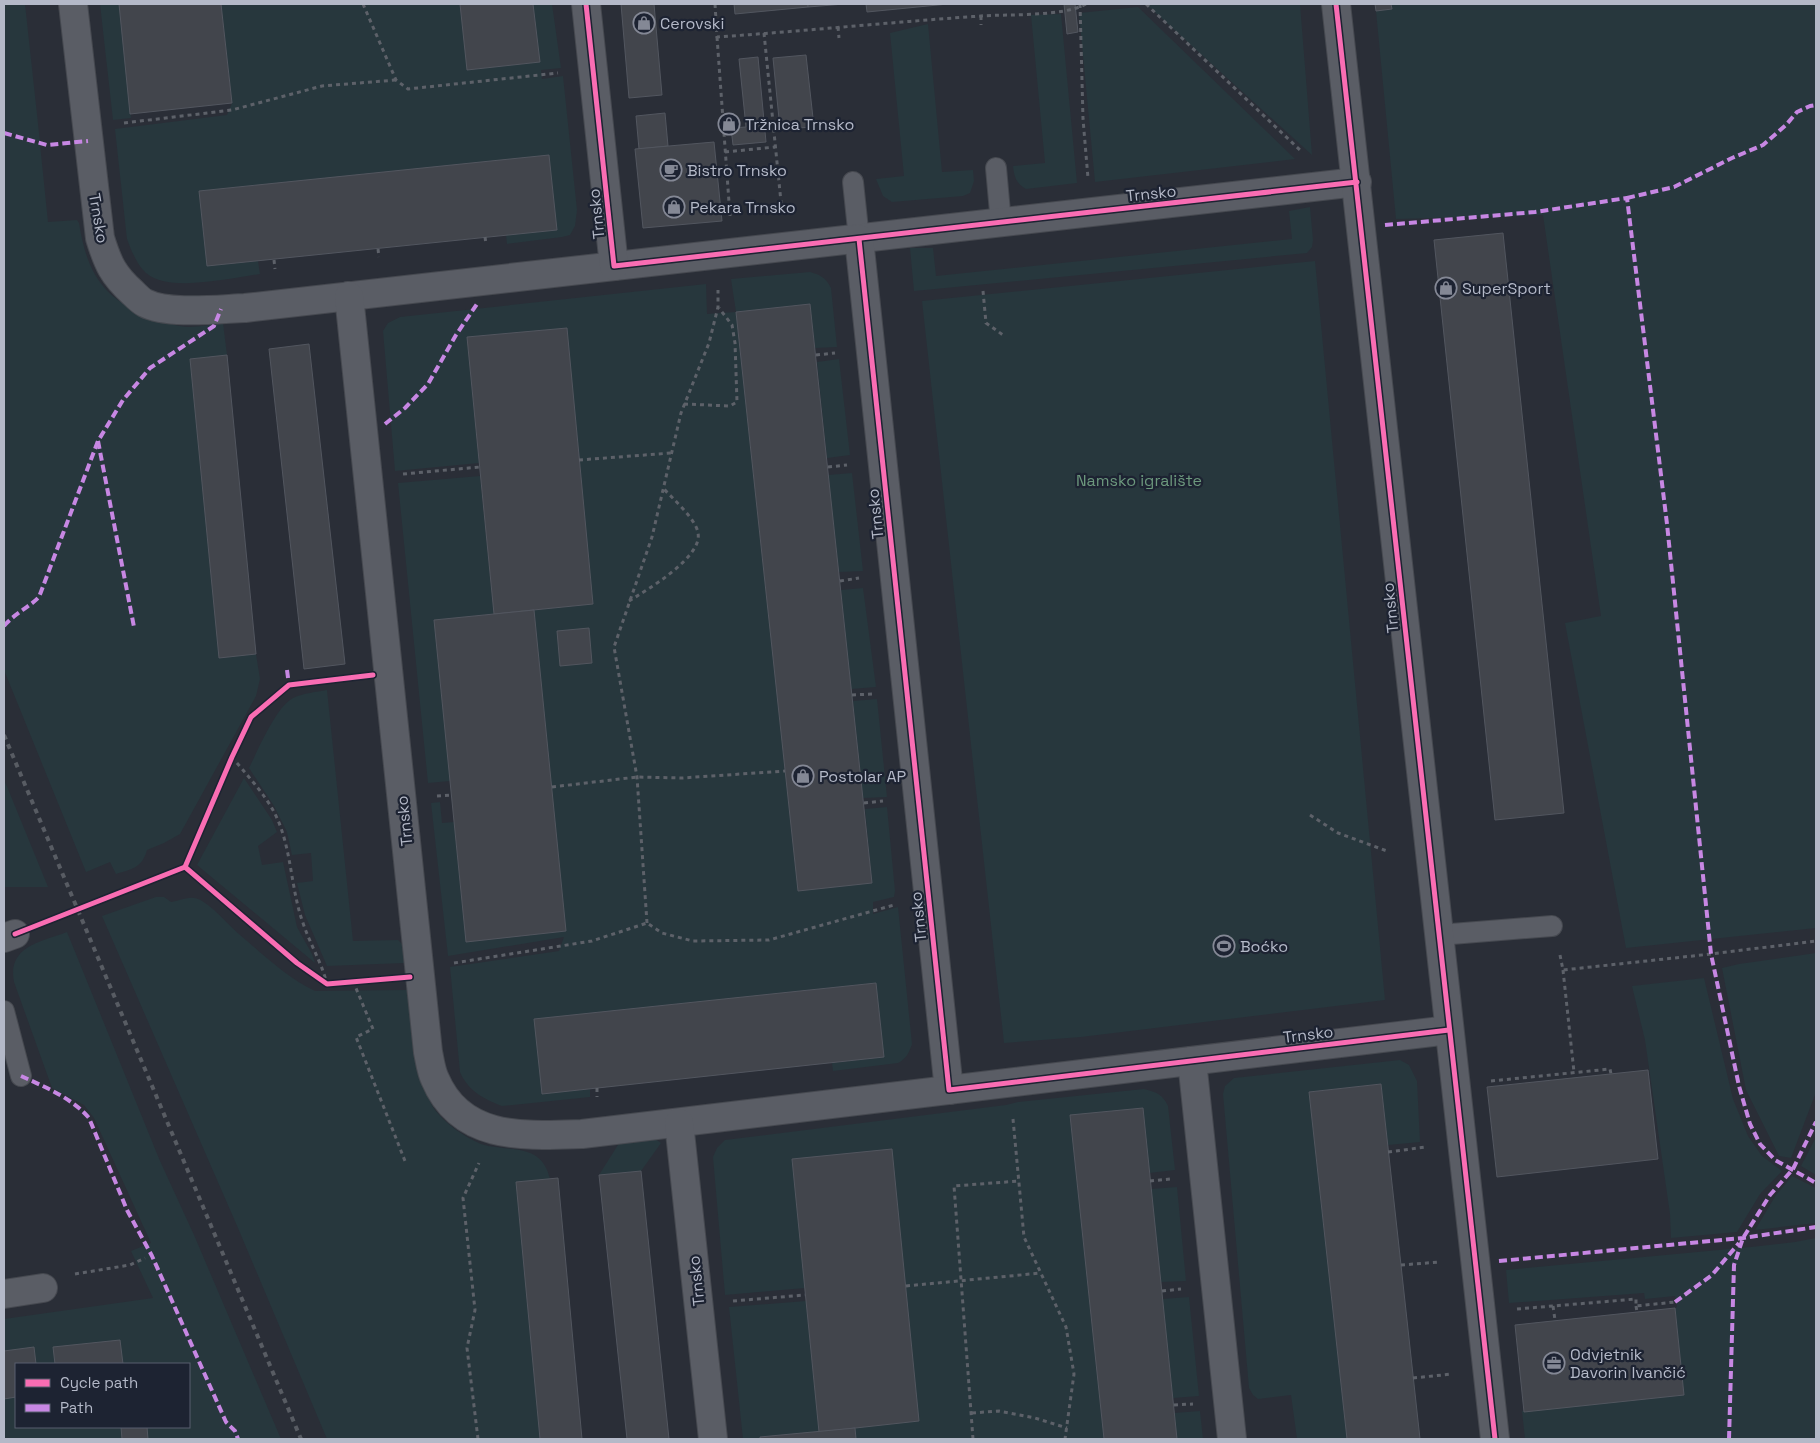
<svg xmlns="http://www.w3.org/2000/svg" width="1820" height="1443" viewBox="0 0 1820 1443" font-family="'Space Grotesk',sans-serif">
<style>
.green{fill:#27373d;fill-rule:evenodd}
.building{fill:#42454c;stroke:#52565f}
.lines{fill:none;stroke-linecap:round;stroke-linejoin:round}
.service-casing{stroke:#464950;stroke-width:22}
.minor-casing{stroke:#464950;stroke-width:30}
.tertiary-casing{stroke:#464950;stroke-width:30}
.path{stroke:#5d6169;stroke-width:3;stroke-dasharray:4 4;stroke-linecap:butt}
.service{stroke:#5a5d65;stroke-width:20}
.minor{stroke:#5a5d65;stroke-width:28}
.tertiary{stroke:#5a5d65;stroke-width:28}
.rail{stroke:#585c63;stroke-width:4;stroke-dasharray:5 5;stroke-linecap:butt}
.quiet{stroke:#c787e3;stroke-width:4;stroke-dasharray:8 4;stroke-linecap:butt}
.cycleway-casing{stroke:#1d2332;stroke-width:8}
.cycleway{stroke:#f96db3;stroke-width:5}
.labels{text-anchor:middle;stroke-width:4.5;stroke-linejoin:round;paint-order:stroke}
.poi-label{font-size:16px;fill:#b4b9c8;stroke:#1d2332;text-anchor:start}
.street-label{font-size:16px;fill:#b4b9c8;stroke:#1d2332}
.park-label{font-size:16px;fill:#6c987d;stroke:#1d2332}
</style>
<rect width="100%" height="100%" fill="#2a2e37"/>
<g class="green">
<path d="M4,4H25L40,142L4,132Z"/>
<path d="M100,4H119L131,118L113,120Z"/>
<path d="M221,4H460L467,70L540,62L533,4H552L561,68L541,70L542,79L563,76L577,210L575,226L570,235L562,237L507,244L506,235L557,230L549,155L199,191L207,266L258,261L260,274C232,278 168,293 146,273C137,265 131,250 127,239L115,129L227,115L232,103Z"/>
<path d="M1162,4H1300L1312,155L1147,5Z"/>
<path d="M1391,4H1816V928L1626,948L1565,623L1601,616L1543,215L1396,219L1376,11L1392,9Z"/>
<path d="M1138,7L1295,159L1095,182L1079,13Z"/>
<path d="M1061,14L1077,183L1026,189C1016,184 1014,176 1013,166L1045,163L1031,15Z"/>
<path d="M928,24L942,172L973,170L974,181L970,193L963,196L892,202L883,196L876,179L904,176L890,33Z"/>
<path d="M4,135L40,144L48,222L77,220L79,223C87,273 103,300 152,317C163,321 177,327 189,327C200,327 212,324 223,323L227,355L190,359L219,658L256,654L260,679L256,696L180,834L164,843L147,850C142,868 132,869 116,874L110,862L86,872L4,670Z"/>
<path d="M1310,207L1313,240L1312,247L1307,253L914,291L910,248H933L936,276L1292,239L1289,211Z"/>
<path d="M1315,261L1385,1000L1081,1037L1004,1043L922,301Z"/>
<path d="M810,272C821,275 826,278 831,288L837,347L815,348L810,304L736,312L798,891L872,883L865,809L887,807L895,891L894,897L873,902V914L898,907L912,1044C909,1053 906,1059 898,1063L833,1071L832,1063L884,1057L875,983L535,1019L542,1094L590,1089V1097L502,1106C484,1099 468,1091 460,1072L450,967L559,951L564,937L448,956L431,803L440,802L442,823L454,822L466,942L566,931L534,610L593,604L567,328L467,337L479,463L395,471L383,331L388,323L400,317L706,284L707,314L736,312L731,279Z"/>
<path d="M839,359L850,455L827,458L817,362Z"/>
<path d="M852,473L863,571L839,572L828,475Z"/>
<path d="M480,476L494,614L434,620L450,781L428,783L398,483Z"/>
<path d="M863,588L876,687L851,689L841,590Z"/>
<path d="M327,690L353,941L398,940L406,948L408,958L404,963L327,966L305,915L297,883L313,881L311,853L292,855L287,832L274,806L249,768C258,750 276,707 293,698C304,693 316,692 327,690Z"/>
<path d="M877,699L887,797L863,798L853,701Z"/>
<path d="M244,778L272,820L277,832L258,846L262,865L283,862L297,927L312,954L315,963L197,865Z"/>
<path d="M4,780L8,789L48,887H4Z"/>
<path d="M156,897H164L171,902C178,901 188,897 194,898C207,899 229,926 240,935C263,954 287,978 315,991L408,990C412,1016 421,1092 435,1110C446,1124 464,1137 481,1144C509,1153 541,1141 550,1179L516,1182L540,1439H327L238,1228L102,916Z"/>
<path d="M67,932L160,1161L194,1235L281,1439H4V1319L153,1298L131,1251L151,1243L94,1118L84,1105L52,1088L14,982C7,946 41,942 67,932ZM16,1364H189V1427H16Z"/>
<path d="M1816,953V1092L1791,1158L1779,1156L1746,1090L1722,968L1739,964Z"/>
<path d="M1704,978L1733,1099L1748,1136L1762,1156L1782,1171L1760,1194L1737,1232L1671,1238L1670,1214L1645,1040L1632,986Z"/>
<path d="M1400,1060L1409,1065L1417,1081L1420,1142L1388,1145L1381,1084L1309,1092L1347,1439H1297L1291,1395L1258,1399L1253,1395L1249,1388L1223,1094L1225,1086L1234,1078Z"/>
<path d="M1144,1089C1157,1092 1163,1095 1168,1106L1175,1170L1149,1173L1143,1108L1070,1116L1104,1439H856L855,1428L919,1421L892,1149L792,1159L805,1288L725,1295L713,1157L717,1148L725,1140L1006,1105L1018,1102Z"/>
<path d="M1816,1137V1175L1801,1166Z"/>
<path d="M655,1139L661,1143L641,1171L599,1175L618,1145L624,1140Z"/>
<path d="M1792,1176L1816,1188V1223L1755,1230L1776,1195Z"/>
<path d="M1177,1187L1186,1281L1161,1282L1151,1189Z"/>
<path d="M1816,1238V1439H1525L1522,1411L1684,1395L1675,1308L1677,1307L1675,1296L1645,1299L1644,1293L1509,1303L1506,1270L1751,1247L1795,1242Z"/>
<path d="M1189,1297L1199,1396L1173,1398L1162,1299Z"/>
<path d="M806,1301L819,1432L760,1437V1439H743L729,1307Z"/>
<path d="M1200,1411L1203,1439H1177L1174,1413Z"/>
</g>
<g class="building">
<path d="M119,4H221L232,103L130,114Z"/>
<path d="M460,4H533L540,62L467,70Z"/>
<path d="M621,4H654L662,95L629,98Z"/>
<path d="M734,4H808V7L735,14Z"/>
<path d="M808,4H844L808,7Z"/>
<path d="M866,4H948L867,12Z"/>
<path d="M1064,4H1075L1078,32L1067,34Z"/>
<path d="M1375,4H1391L1392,9L1376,11Z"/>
<path d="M806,55L814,127L780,129L773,58Z"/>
<path d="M758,57L766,142L733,145L731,128L746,127L739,59Z"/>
<path d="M665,113L668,146L639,149L636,116Z"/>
<path d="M714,142L722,221L643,228L635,149Z"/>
<path d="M549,155L557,230L207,266L199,191Z"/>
<path d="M1503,233L1564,813L1495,820L1434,240Z"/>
<path d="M810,304L872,883L798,891L736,312Z"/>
<path d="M567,328L593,604L494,614L467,337Z"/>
<path d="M309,344L345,664L304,669L269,349Z"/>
<path d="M227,355L256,654L219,658L190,359Z"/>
<path d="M534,610L566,931L466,942L434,620Z"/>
<path d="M589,628L592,663L560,666L557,631Z"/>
<path d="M876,983L884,1057L542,1094L534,1019Z"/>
<path d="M1648,1070L1658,1159L1497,1177L1487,1087Z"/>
<path d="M1381,1084L1401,1265L1420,1439H1347L1309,1092Z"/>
<path d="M1143,1108L1177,1439H1104L1070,1115Z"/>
<path d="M892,1149L919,1421L819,1432L792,1159Z"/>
<path d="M641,1171L669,1439H627L599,1175Z"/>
<path d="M558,1178L582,1439H540L516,1182Z"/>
<path d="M1675,1308L1684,1395L1524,1412L1515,1325Z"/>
<path d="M120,1340L123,1364H55L53,1347Z"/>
<path d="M34,1347L36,1364H16V1397L4,1399V1351Z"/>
<path d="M121,1427H147L148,1439H122Z"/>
<path d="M855,1428L856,1439H760V1437Z"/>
</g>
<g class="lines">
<g class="service-casing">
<g id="service">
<path d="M996,168L1001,223"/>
<path d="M853,182L859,239"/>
<path d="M1439,935L1552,926"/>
<path d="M4,1011L21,1076"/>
</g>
</g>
<g class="minor-casing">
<g id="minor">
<path d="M73,4L100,238C108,264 113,275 133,293C137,297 141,301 145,303C168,315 219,309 245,308L1357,182"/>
<path d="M586,4L614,266"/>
<path d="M859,239L949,1090"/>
<path d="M349,296L428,1052C430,1061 431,1071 435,1079C461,1141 525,1136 582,1134L1449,1030"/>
<path d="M4,938L15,934"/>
<path d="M1192,1061L1232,1439"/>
<path d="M679,1123L713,1439"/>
<path d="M4,1294L43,1288"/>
</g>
</g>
<g class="tertiary-casing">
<path id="tertiary" d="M1336,4L1495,1439"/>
</g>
<g class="path">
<path d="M363,4L396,80L408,89L558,73"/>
<path d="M715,4L717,37C805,31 893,22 981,16C1009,14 1062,17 1086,4"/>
<path d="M1080,4L1083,119L1088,178"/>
<path d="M1146,4L1301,151"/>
<path d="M981,16V25"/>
<path d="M838,27L839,38"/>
<path d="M764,33L782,212"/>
<path d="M717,37L730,216"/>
<path d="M124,123L232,110L322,86L396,80"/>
<path d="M725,152L775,147"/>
<path d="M485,237L486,244"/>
<path d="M378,249L379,257"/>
<path d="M274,260L275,269"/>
<path d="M983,291L986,323L1003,335"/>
<path d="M816,355L835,353"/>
<path d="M684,404L730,406L737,402L735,343L732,325L719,308"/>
<path d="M579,460L671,453"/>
<path d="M828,467L847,465"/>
<path d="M403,474L480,467"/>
<path d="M840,581L859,578"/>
<path d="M629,601C647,590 703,557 698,533C696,519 673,499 663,488"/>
<path d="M852,695L872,694"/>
<path d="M232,757C245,773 264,793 274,812C292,846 290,887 303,923C310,944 321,961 327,984"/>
<path d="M552,787L637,777L682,778L785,771"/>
<path d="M437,796L451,795"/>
<path d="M864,803L883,801"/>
<path d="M1310,815L1338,833L1387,851"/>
<path d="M647,923L637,777L614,647L652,537L681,413L709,343L718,307V290"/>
<path d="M1560,955L1563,970L1711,954L1816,941"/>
<path d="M454,963L592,941L647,923L662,933L693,941L769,940L894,905"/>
<path d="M1563,970L1574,1072"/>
<path d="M353,981L373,1029L356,1037L405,1161"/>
<path d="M1491,1081L1610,1069L1611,1074"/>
<path d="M597,1088V1097"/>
<path d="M1013,1119L1024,1237L1066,1327L1074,1374L1065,1439"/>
<path d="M1388,1152L1426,1147"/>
<path d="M1150,1181L1170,1179"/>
<path d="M1401,1265L1440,1262"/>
<path d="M75,1274L130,1265L145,1258"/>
<path d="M906,1286L1041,1273"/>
<path d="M1162,1291L1181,1289"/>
<path d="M733,1301L805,1295"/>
<path d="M1553,1306L1555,1320"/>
<path d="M1636,1306L1637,1312"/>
<path d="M1517,1309L1636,1299V1306L1675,1302"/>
<path d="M1413,1378L1452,1374"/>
<path d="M1174,1405L1193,1404"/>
<path d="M972,1413L999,1411L1035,1418L1067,1428"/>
<path d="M478,1439L467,1348L475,1310L463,1198L479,1163"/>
<path d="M973,1439L954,1186L1019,1181"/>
</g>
<use href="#service" class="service"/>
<use href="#minor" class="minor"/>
<use href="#tertiary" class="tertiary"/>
<path class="rail" d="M4,735L301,1439"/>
<g class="quiet">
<path d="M4,133L47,145L88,141"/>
<path d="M1627,198L1674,187L1732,158L1763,145L1786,125L1797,112L1810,106L1816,105"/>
<path d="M1385,225L1535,212L1627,198L1667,524L1711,954L1739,1086L1750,1124L1760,1144L1775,1160L1816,1183"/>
<path d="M385,424L405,408L428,384L456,335L477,304"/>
<path d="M98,441L134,627"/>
<path d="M4,626C14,614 28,608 39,597L98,441L123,400L150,368L214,326L221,309"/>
<path d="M287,670L289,685"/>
<path d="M21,1076C45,1087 72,1098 89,1118L127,1210L152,1256L226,1422L235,1431L238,1439"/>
<path d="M1499,1261L1743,1238L1816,1227"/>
<path d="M1675,1302L1712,1275L1739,1243"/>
<path d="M1729,1439L1734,1265L1743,1238L1770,1195L1793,1169L1816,1122"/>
</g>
<g class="cycleway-casing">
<g id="cycleway">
<path d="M586,4L614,266L1357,182"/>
<path d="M1336,4L1495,1439"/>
<path d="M859,239L949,1090L1449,1030"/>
<path d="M185,867L297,963L327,984L410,977"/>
<path d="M15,934L185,867L232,757L251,717L289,685L373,675"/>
</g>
</g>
<use href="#cycleway" class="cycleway"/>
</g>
<defs>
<g id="shop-ring" transform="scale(1.125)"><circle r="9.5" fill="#1d2332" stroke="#848895" stroke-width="1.5"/><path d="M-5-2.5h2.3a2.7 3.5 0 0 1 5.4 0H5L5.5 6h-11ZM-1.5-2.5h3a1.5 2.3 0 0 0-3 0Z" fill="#848895"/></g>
<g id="cafe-ring" transform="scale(1.125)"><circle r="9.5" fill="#1d2332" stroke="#848895" stroke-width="1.5"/><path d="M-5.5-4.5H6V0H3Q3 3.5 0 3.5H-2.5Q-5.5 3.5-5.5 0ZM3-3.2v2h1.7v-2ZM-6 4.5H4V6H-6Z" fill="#848895"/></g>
<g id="stadium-ring" transform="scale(1.125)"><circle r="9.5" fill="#1d2332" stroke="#848895" stroke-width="1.5"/><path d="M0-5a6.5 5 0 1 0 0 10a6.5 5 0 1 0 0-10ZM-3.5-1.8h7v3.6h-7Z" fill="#848895"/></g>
<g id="office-ring" transform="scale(1.125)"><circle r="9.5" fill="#1d2332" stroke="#848895" stroke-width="1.5"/><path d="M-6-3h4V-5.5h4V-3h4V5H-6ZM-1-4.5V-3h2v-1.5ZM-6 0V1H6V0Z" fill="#848895"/></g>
</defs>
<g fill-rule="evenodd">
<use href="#shop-ring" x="644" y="23"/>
<use href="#shop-ring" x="729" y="124"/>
<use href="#cafe-ring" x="671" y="170"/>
<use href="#shop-ring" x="674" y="207"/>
<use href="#shop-ring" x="1446" y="288"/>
<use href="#shop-ring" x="803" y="776"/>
<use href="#stadium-ring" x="1224" y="946"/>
<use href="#office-ring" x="1554" y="1363"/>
</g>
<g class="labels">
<g class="poi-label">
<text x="660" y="29">Cerovski</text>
<text x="745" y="130">Tržnica Trnsko</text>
<text x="687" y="176">Bistro Trnsko</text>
<text x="690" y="213">Pekara Trnsko</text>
<text x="1462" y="294">SuperSport</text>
<text x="819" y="782">Postolar AP</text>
<text x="1240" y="952">Boćko</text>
<text x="1570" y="1360">Odvjetnik<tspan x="1570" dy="18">Davorin Ivančić</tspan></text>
</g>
<g class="street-label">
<text transform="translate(1151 193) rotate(-6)" y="6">Trnsko</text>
<text transform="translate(596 214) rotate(-96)" y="6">Trnsko</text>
<text transform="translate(99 218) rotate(80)" y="6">Trnsko</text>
<text transform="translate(875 514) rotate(-96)" y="6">Trnsko</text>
<text transform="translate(1390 608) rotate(-96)" y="6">Trnsko</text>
<text transform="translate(404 821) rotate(-96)" y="6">Trnsko</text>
<text transform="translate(918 917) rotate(-96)" y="6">Trnsko</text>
<text transform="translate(1308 1034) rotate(-7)" y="6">Trnsko</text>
<text transform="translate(696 1281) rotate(-96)" y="6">Trnsko</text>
</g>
<g class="park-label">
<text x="1139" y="486">Namsko igralište</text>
</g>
</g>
<rect width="1820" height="1443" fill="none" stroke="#b4b9c8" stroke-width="10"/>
<rect x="15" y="1363" width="175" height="65" fill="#1d2332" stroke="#595f6e"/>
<rect x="25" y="1379" width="25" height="8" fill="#f96db3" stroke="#595f6e"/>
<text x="60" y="1388" font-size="15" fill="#b4b9c8">Cycle path</text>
<rect x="25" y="1404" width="25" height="8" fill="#c787e3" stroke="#595f6e"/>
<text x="60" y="1413" font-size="15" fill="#b4b9c8">Path</text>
</svg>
